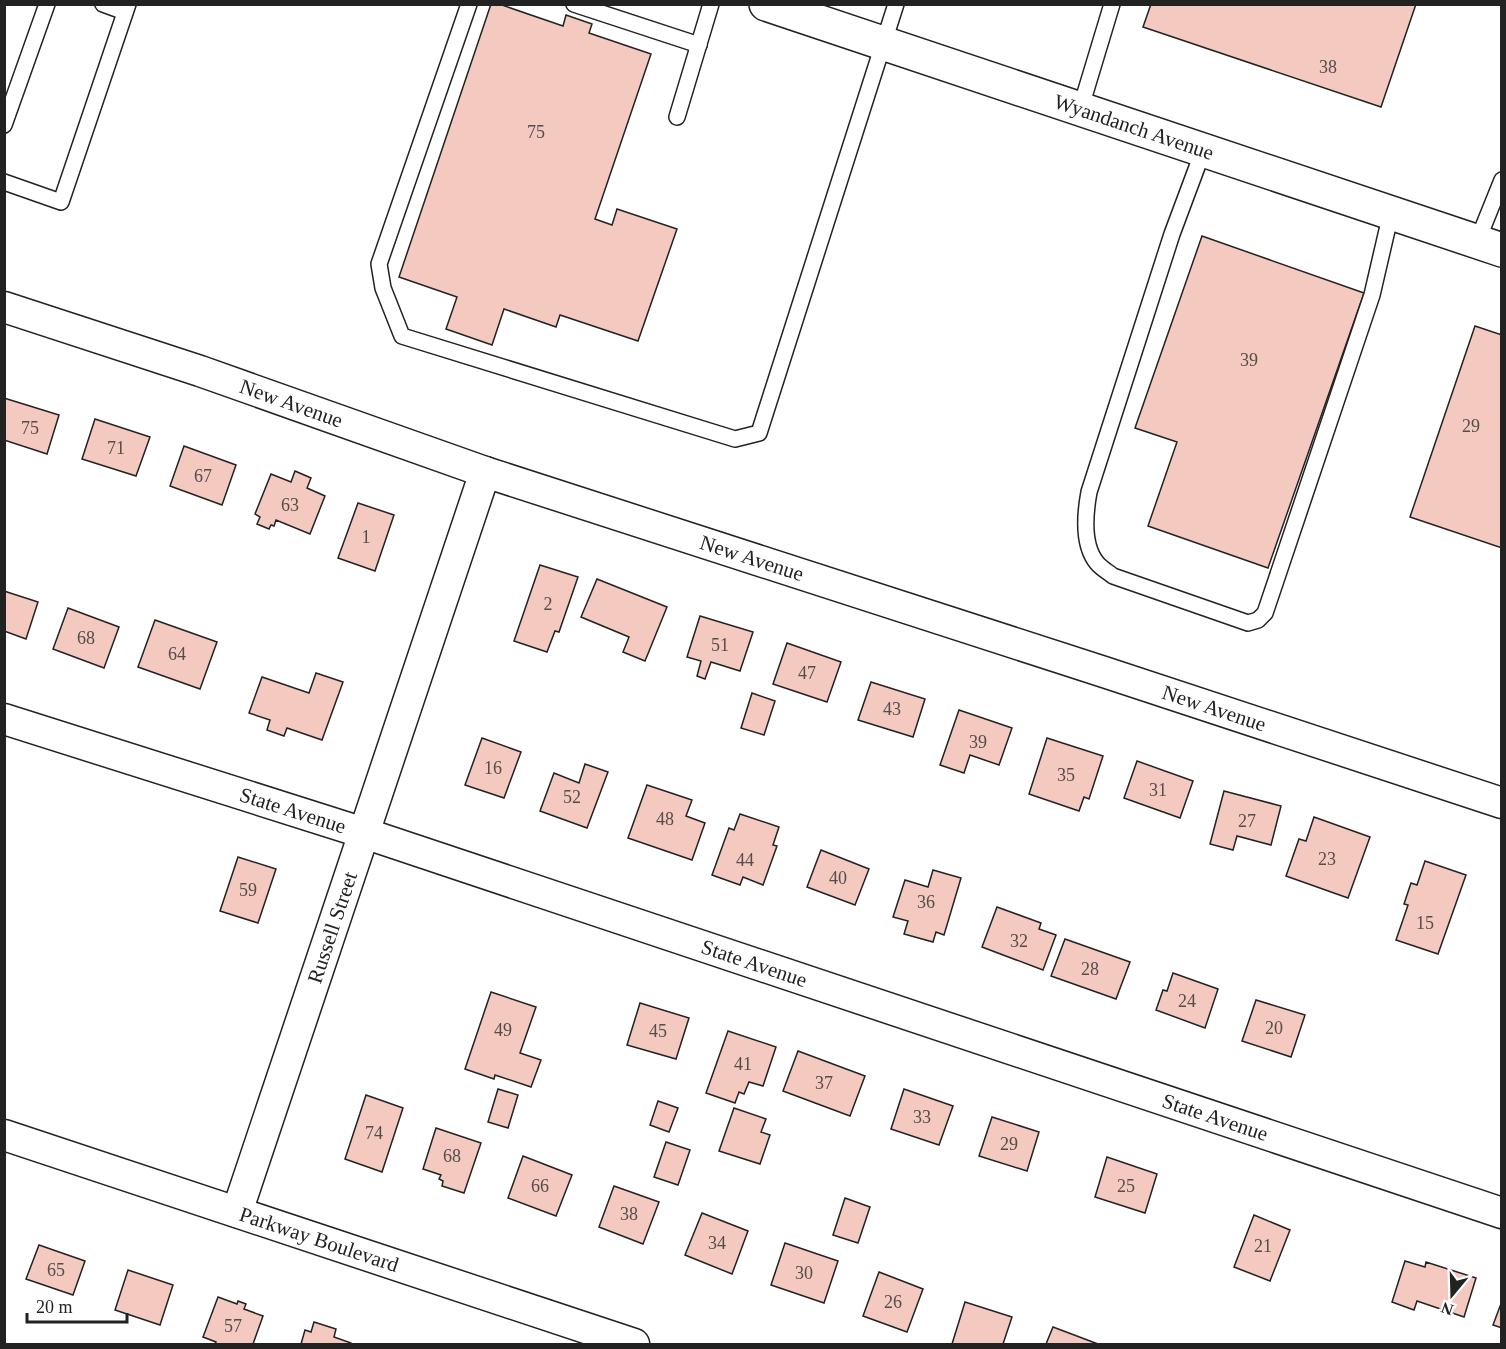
<svg xmlns="http://www.w3.org/2000/svg" width="1506" height="1349" viewBox="0 0 1506 1349" font-family="Georgia,serif">
<style>
.building{fill:#f3c9c0;stroke:#222;stroke-width:1.5}
.lines{fill:none;stroke-linecap:round;stroke-linejoin:round}
.lane-casing{stroke:#222;stroke-width:18}
.street-casing{stroke:#222;stroke-width:33}
.secondary-casing{stroke:#222;stroke-width:36}
.lane{stroke:#fff;stroke-width:15}
.street{stroke:#fff;stroke-width:30}
.secondary{stroke:#fff;stroke-width:33}
.labels{text-anchor:middle;stroke-width:4.5;stroke-linejoin:round;paint-order:stroke}
.number-label{font-size:18px;fill:#564c4a}
.street-label{font-size:21px;fill:#222;stroke:#fff}
</style>
<rect width="100%" height="100%" fill="#fff"/>
<g class="building">
<path d="M491,4H499L563,26L566,15L592,24L589,33L651,54L595,219L612,225L617,209L677,229L638,341L560,315L556,327L504,309L492,345L446,329L457,297L399,277Z"/>
<path d="M1151,4H1416L1381,107L1143,27Z"/>
<path d="M1202,236L1364,293L1268,568L1148,526L1177,442L1135,428Z"/>
<path d="M1475,326L1502,335V548L1410,517Z"/>
<path d="M4,398L59,415L47,454L4,440Z"/>
<path d="M95,419L150,437L136,476L82,459Z"/>
<path d="M184,446L236,465L222,505L170,486Z"/>
<path d="M295,471L311,478L307,488L325,496L310,534L276,520L274,526L271,525L269,529L257,524L260,517L255,514L271,474L291,482Z"/>
<path d="M358,503L394,515L375,571L338,558Z"/>
<path d="M540,565L578,577L559,632L555,631L547,652L514,641Z"/>
<path d="M597,579L667,607L645,661L623,652L629,637L581,617Z"/>
<path d="M4,591L38,602L26,639L4,631Z"/>
<path d="M68,608L119,627L104,668L53,649Z"/>
<path d="M700,616L753,632L740,671L711,662L705,679L697,676L701,661L687,657Z"/>
<path d="M155,620L217,642L200,689L138,667Z"/>
<path d="M787,643L841,662L827,702L773,684Z"/>
<path d="M316,673L343,682L322,740L287,728L284,736L267,730L270,720L249,713L262,677L309,693Z"/>
<path d="M871,682L925,699L913,737L858,720Z"/>
<path d="M752,693L775,701L764,735L741,728Z"/>
<path d="M959,710L1012,728L999,765L970,755L964,773L940,765Z"/>
<path d="M482,738L521,752L504,798L465,785Z"/>
<path d="M1047,738L1103,756L1089,799L1084,797L1079,811L1029,794Z"/>
<path d="M1137,761L1193,781L1180,818L1124,798Z"/>
<path d="M585,764L608,772L587,828L540,811L554,773L579,783Z"/>
<path d="M647,785L692,800L686,816L705,823L692,860L628,838Z"/>
<path d="M1224,791L1281,806L1271,845L1237,836L1233,850L1210,844Z"/>
<path d="M740,814L779,827L773,845L777,846L763,885L743,877L740,885L712,875L729,828L734,830Z"/>
<path d="M1314,817L1370,837L1348,898L1286,876L1299,839L1306,841Z"/>
<path d="M821,850L869,869L855,905L807,887Z"/>
<path d="M238,857L276,869L258,923L220,911Z"/>
<path d="M1425,861L1466,875L1438,954L1396,940L1408,905L1404,904L1411,883L1417,885Z"/>
<path d="M933,870L961,878L944,935L936,932L933,942L904,934L908,921L893,917L905,880L928,887Z"/>
<path d="M997,907L1041,923L1039,929L1056,935L1043,970L982,947Z"/>
<path d="M1065,939L1130,962L1116,999L1051,976Z"/>
<path d="M1173,973L1218,989L1205,1028L1156,1010L1163,990L1167,991Z"/>
<path d="M491,992L536,1007L520,1053L541,1060L531,1087L495,1075L494,1079L465,1069Z"/>
<path d="M1256,1000L1305,1015L1291,1057L1242,1041Z"/>
<path d="M640,1003L689,1018L676,1059L627,1045Z"/>
<path d="M728,1031L776,1047L763,1086L749,1082L744,1094L739,1092L735,1103L706,1093Z"/>
<path d="M798,1051L865,1076L850,1116L783,1091Z"/>
<path d="M498,1089L518,1095L508,1128L488,1122Z"/>
<path d="M904,1089L953,1106L939,1145L891,1129Z"/>
<path d="M366,1095L403,1108L382,1172L345,1159Z"/>
<path d="M658,1101L678,1108L669,1132L650,1125Z"/>
<path d="M734,1108L766,1119L761,1132L770,1135L760,1164L719,1151Z"/>
<path d="M992,1117L1039,1132L1027,1171L979,1156Z"/>
<path d="M436,1128L481,1143L464,1193L442,1186L443,1181L439,1179L441,1175L423,1169Z"/>
<path d="M666,1142L690,1150L678,1185L654,1177Z"/>
<path d="M523,1156L572,1175L556,1216L508,1198Z"/>
<path d="M1107,1157L1157,1174L1145,1213L1095,1197Z"/>
<path d="M614,1186L659,1202L643,1244L599,1227Z"/>
<path d="M845,1198L870,1207L858,1243L833,1235Z"/>
<path d="M702,1213L748,1231L732,1274L685,1255Z"/>
<path d="M1254,1215L1290,1230L1270,1281L1234,1267Z"/>
<path d="M785,1243L838,1261L824,1303L771,1285Z"/>
<path d="M39,1245L85,1261L73,1295L26,1279Z"/>
<path d="M1405,1261L1425,1267L1426,1262L1476,1278L1464,1317L1417,1301L1414,1310L1392,1302Z"/>
<path d="M128,1270L173,1285L160,1325L115,1310Z"/>
<path d="M879,1272L923,1289L907,1332L863,1316Z"/>
<path d="M218,1297L237,1304L238,1301L246,1304L244,1309L263,1316L253,1344H215L216,1342L203,1337Z"/>
<path d="M1502,1301V1328L1493,1325Z"/>
<path d="M965,1302L1012,1317L1003,1344H952Z"/>
<path d="M314,1322L336,1329L334,1337L351,1343V1344H301L305,1330L311,1332Z"/>
<path d="M1053,1327L1098,1344H1046Z"/>
</g>
<g class="lines">
<g class="lane-casing">
<g id="lane">
<path d="M103,4L125,12"/>
<path d="M469,4L379,264L383,288L402,336L735,439L759,433L896,4"/>
<path d="M574,4L699,45"/>
<path d="M1080,110L1112,4"/>
<path d="M677,117L711,4"/>
<path d="M4,125L47,4"/>
<path d="M1203,151L1172,234L1089,492C1085,514 1082,545 1097,563C1101,568 1108,572 1113,576L1248,623L1258,620L1265,613L1372,295L1391,213"/>
<path d="M4,182L61,202L128,4"/>
<path d="M1477,242L1502,180"/>
</g>
</g>
<g class="street-casing">
<g id="street">
<path id="s1" d="M4,307L200,371L485,472L1104,672L1502,803"/>
<path id="s2" d="M4,719L364,833L1502,1213"/>
<path id="s3" d="M4,1135L634,1344"/>
<path id="s4" d="M237,1212L485,472"/>
</g>
</g>
<g class="secondary-casing">
<g id="secondary">
<path id="s5" d="M766,4L1502,250"/>
</g>
</g>
<use href="#lane" class="lane"/>
<use href="#street" class="street"/>
<use href="#secondary" class="secondary"/>
</g>
<g class="labels">
<g class="number-label">
<text x="1328" y="73">38</text>
<text x="536" y="138">75</text>
<text x="1249" y="366">39</text>
<text x="1471" y="432">29</text>
<text x="30" y="434">75</text>
<text x="116" y="454">71</text>
<text x="203" y="482">67</text>
<text x="290" y="511">63</text>
<text x="366" y="543">1</text>
<text x="548" y="610">2</text>
<text x="86" y="644">68</text>
<text x="720" y="651">51</text>
<text x="177" y="660">64</text>
<text x="807" y="679">47</text>
<text x="892" y="715">43</text>
<text x="978" y="748">39</text>
<text x="493" y="774">16</text>
<text x="1066" y="781">35</text>
<text x="1158" y="796">31</text>
<text x="572" y="803">52</text>
<text x="665" y="825">48</text>
<text x="1247" y="827">27</text>
<text x="1327" y="865">23</text>
<text x="745" y="866">44</text>
<text x="838" y="884">40</text>
<text x="248" y="896">59</text>
<text x="926" y="908">36</text>
<text x="1425" y="929">15</text>
<text x="1019" y="947">32</text>
<text x="1090" y="975">28</text>
<text x="1187" y="1007">24</text>
<text x="1274" y="1034">20</text>
<text x="503" y="1036">49</text>
<text x="658" y="1037">45</text>
<text x="743" y="1070">41</text>
<text x="824" y="1089">37</text>
<text x="922" y="1123">33</text>
<text x="374" y="1139">74</text>
<text x="1009" y="1150">29</text>
<text x="452" y="1162">68</text>
<text x="540" y="1192">66</text>
<text x="1126" y="1192">25</text>
<text x="629" y="1220">38</text>
<text x="717" y="1249">34</text>
<text x="1263" y="1252">21</text>
<text x="56" y="1276">65</text>
<text x="804" y="1279">30</text>
<text x="893" y="1308">26</text>
<text x="233" y="1332">57</text>
</g>
<g class="street-label">
<text dy="7" stroke="none"><textPath href="#s5" startOffset="388">Wyandanch Avenue</textPath></text>
<text dy="7" stroke="none"><textPath href="#s1" startOffset="303">New Avenue</textPath></text>
<text dy="7" stroke="none"><textPath href="#s1" startOffset="789">New Avenue</textPath></text>
<text dy="7" stroke="none"><textPath href="#s1" startOffset="1275">New Avenue</textPath></text>
<text dy="7" stroke="none"><textPath href="#s2" startOffset="303">State Avenue</textPath></text>
<text dy="7" stroke="none"><textPath href="#s4" startOffset="300">Russell Street</textPath></text>
<text dy="7" stroke="none"><textPath href="#s2" startOffset="789">State Avenue</textPath></text>
<text dy="7" stroke="none"><textPath href="#s2" startOffset="1275">State Avenue</textPath></text>
<text dy="7" stroke="none"><textPath href="#s3" startOffset="332">Parkway Boulevard</textPath></text>
</g>
</g>
<rect width="1506" height="1349" fill="none" stroke="#222222" stroke-width="12"/>
<g transform="translate(1452 1295) rotate(199)" stroke="#ffffff" stroke-width="4.5" paint-order="stroke">
<path d="M0-4.5L10 22L0 15L-10 22Z" fill="#222222"/>
<text y="-9" font-size="16" font-weight="bold" text-anchor="middle" fill="#222222">N</text>
</g>
<path d="M27 1313v9h100v-9" fill="none" stroke="#222222" stroke-width="3"/>
<text x="36" y="1313" font-size="18" fill="#222222" stroke="#ffffff" stroke-width="4.5" paint-order="stroke">20 m</text>
</svg>
